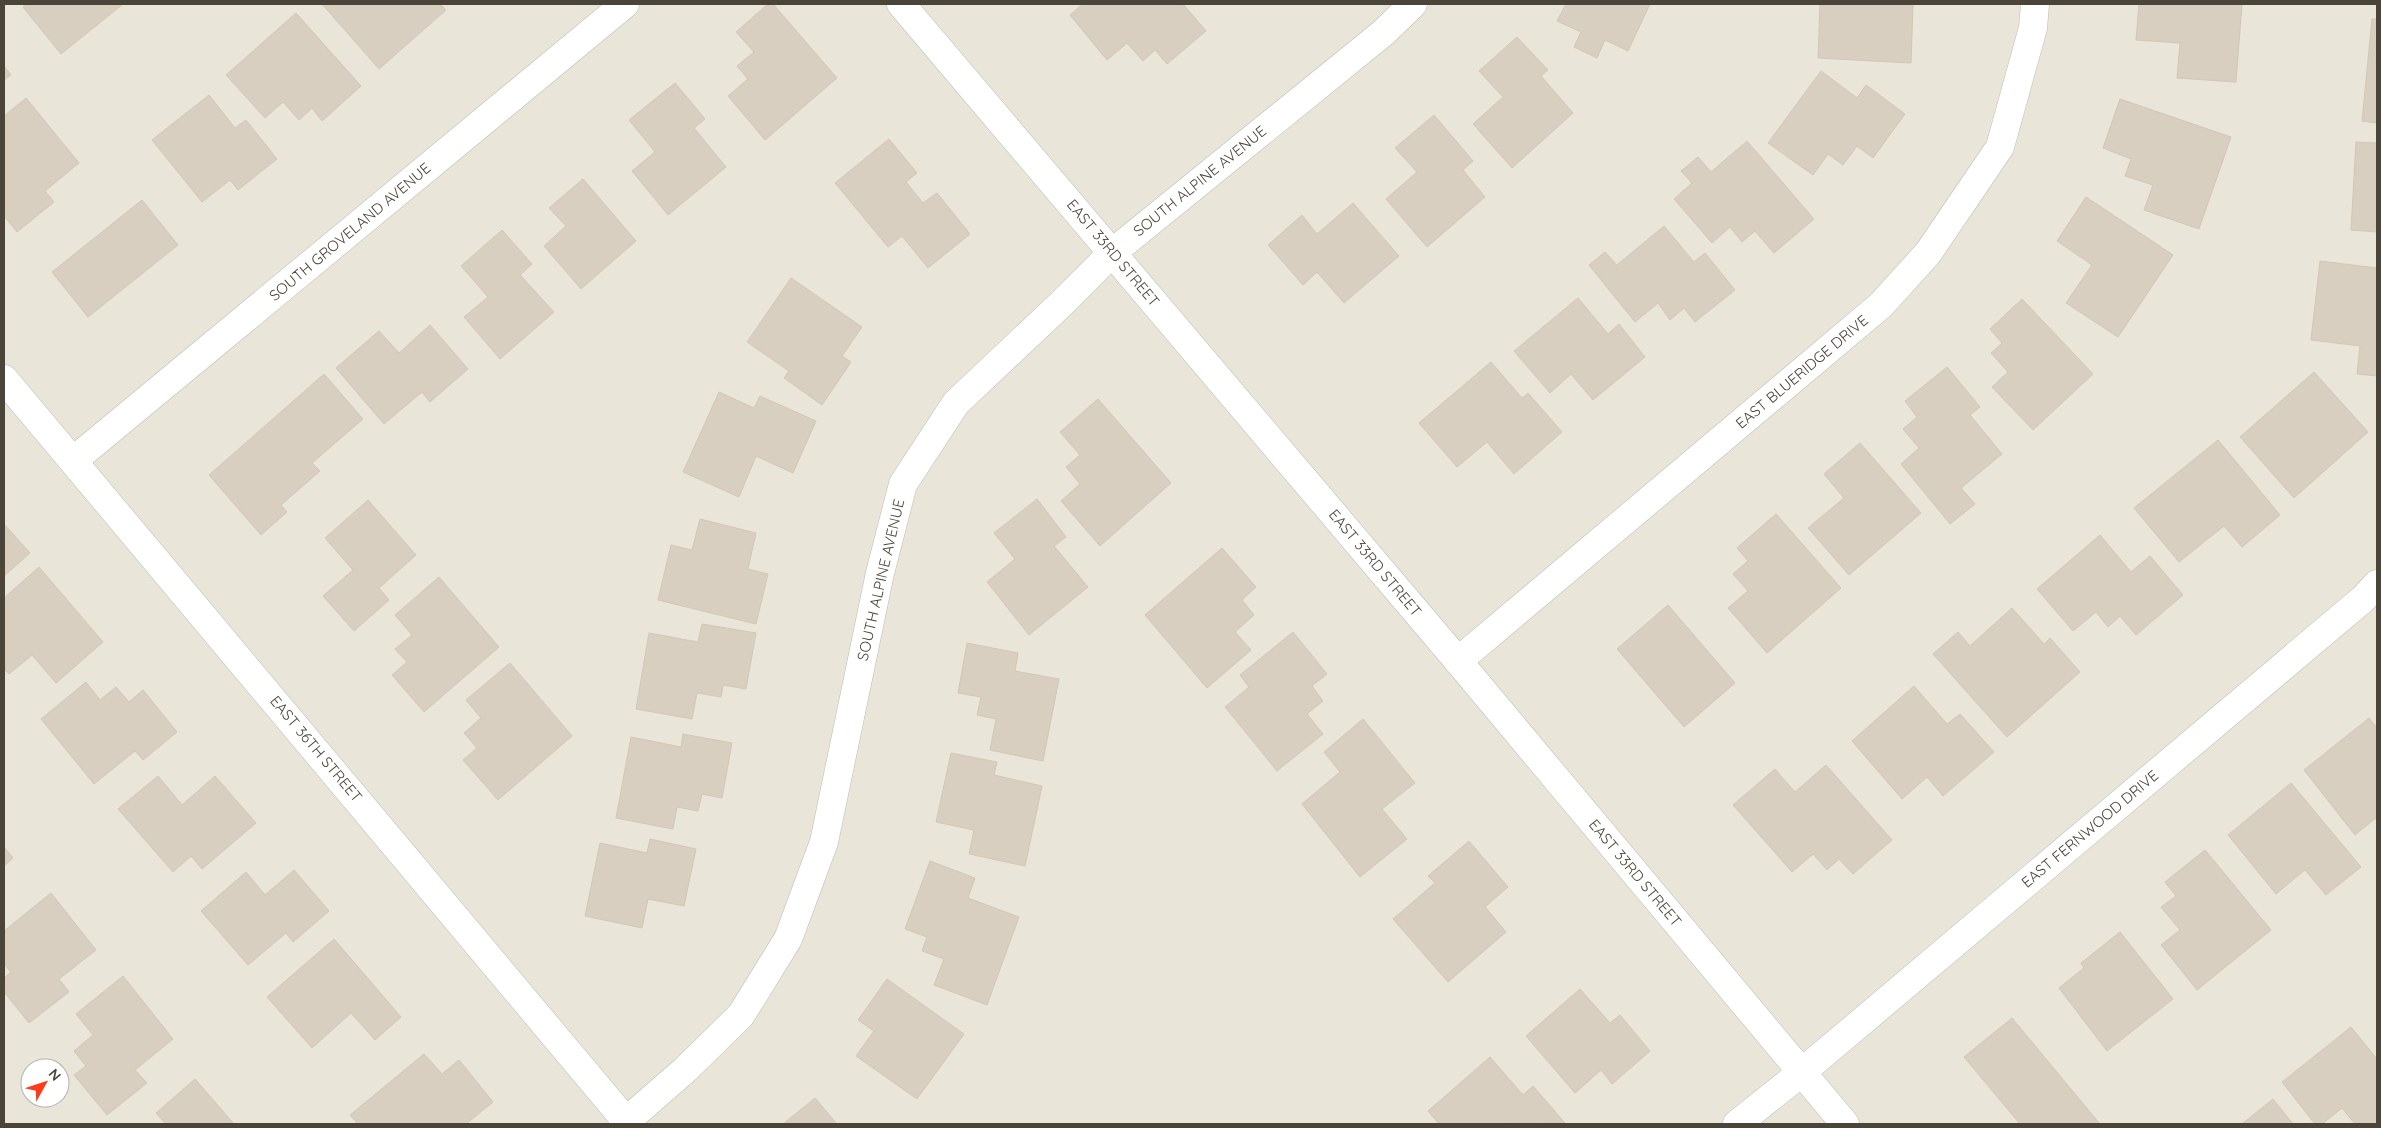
<svg xmlns="http://www.w3.org/2000/svg" width="2381" height="1128" viewBox="0 0 2381 1128" font-family="Quicksand,sans-serif">
<style>
.residential{fill:#eae5d9;fill-rule:evenodd}
.building{fill:#d8cfc0;stroke:#d3c7b3}
.lines{fill:none;stroke-linecap:round;stroke-linejoin:round}
.minor-casing{stroke:#c2bbad;stroke-width:29}
.tertiary-casing{stroke:#c2bbad;stroke-width:29}
.minor{stroke:#fff;stroke-width:28}
.tertiary{stroke:#fff;stroke-width:28}
.labels{text-anchor:middle;stroke-width:4;stroke-linejoin:round;paint-order:stroke}
.street-label{font-size:15px;fill:#4b4439;stroke:#fff}
</style>
<rect width="100%" height="100%" fill="#f6f3eb"/>
<path class="residential" d="M4,4H2377V1124H4ZM30,1068H60V1098H30Z"/>
<g class="building">
<path d="M27,4H123L61,54L23,7Z"/>
<path d="M322,4H440L446,10L379,69Z"/>
<path d="M768,4H773L837,78L765,140L728,96L748,79L737,66L754,52L736,32Z"/>
<path d="M1083,4H1183L1206,31L1167,64L1155,50L1143,61L1127,43L1107,60L1070,15Z"/>
<path d="M1566,4H1650L1628,51L1605,40L1597,58L1574,47L1581,32L1557,21Z"/>
<path d="M1820,4H1913L1911,63L1818,58Z"/>
<path d="M2139,4H2242L2236,82L2177,78L2180,43L2136,40Z"/>
<path d="M296,13L361,86L322,121L312,108L299,120L283,102L265,118L226,75Z"/>
<path d="M2372,19H2377V123L2362,121Z"/>
<path d="M1517,37L1548,70L1541,76L1573,113L1512,168L1473,124L1503,97L1479,71Z"/>
<path d="M4,66L11,75L4,80Z"/>
<path d="M1821,71L1857,98L1866,85L1905,114L1873,158L1857,146L1843,165L1828,154L1813,175L1768,143Z"/>
<path d="M675,83L705,119L694,128L726,167L668,215L632,171L655,152L629,120Z"/>
<path d="M209,95L235,128L246,120L277,159L238,190L230,180L202,202L152,140Z"/>
<path d="M26,98L79,163L45,191L54,202L17,232L4,216V116Z"/>
<path d="M2120,99L2231,137L2199,229L2144,210L2153,185L2125,176L2131,159L2103,148Z"/>
<path d="M1434,115L1473,161L1463,170L1485,197L1427,247L1386,199L1417,172L1395,148Z"/>
<path d="M889,139L917,173L906,182L923,203L937,193L970,234L928,268L902,236L888,247L835,183Z"/>
<path d="M1747,141L1814,219L1774,253L1755,231L1742,242L1730,227L1712,243L1674,199L1692,183L1681,171L1698,157L1711,172Z"/>
<path d="M2356,142L2377,143V232L2351,230Z"/>
<path d="M583,179L636,241L581,289L544,246L566,226L549,208Z"/>
<path d="M2086,197L2173,255L2118,337L2066,303L2092,265L2057,241Z"/>
<path d="M142,200L178,245L88,317L52,272Z"/>
<path d="M1353,203L1399,256L1344,303L1317,272L1303,285L1268,245L1302,215L1317,234Z"/>
<path d="M1664,226L1694,262L1705,253L1735,290L1695,322L1684,308L1670,320L1658,303L1635,322L1589,265L1605,252L1617,265Z"/>
<path d="M502,230L532,264L520,275L554,312L500,359L464,317L488,297L461,266Z"/>
<path d="M2320,261L2377,268V376L2357,374L2360,346L2311,340Z"/>
<path d="M791,278L862,327L842,356L851,362L822,405L784,378L789,371L747,342Z"/>
<path d="M1578,298L1608,334L1619,324L1645,357L1593,400L1571,374L1550,393L1514,351Z"/>
<path d="M2022,299L2093,374L2033,430L1992,387L2008,372L1991,353L2002,343L1990,329Z"/>
<path d="M430,325L468,369L430,402L422,392L384,424L336,368L379,331L399,353Z"/>
<path d="M1491,362L1522,398L1528,393L1562,432L1514,474L1487,442L1457,467L1419,423Z"/>
<path d="M1947,367L1980,407L1970,415L2002,454L1961,488L1975,504L1950,524L1901,464L1919,448L1903,429L1917,417L1905,401Z"/>
<path d="M2314,372L2368,432L2294,498L2240,437Z"/>
<path d="M324,374L363,419L312,463L320,471L281,505L287,512L261,535L209,475Z"/>
<path d="M719,392L754,408L760,396L816,421L793,473L756,456L739,497L683,472Z"/>
<path d="M1098,399L1171,483L1100,546L1061,501L1080,484L1066,467L1080,455L1060,432Z"/>
<path d="M2218,440L2280,515L2242,547L2224,526L2179,562L2134,508Z"/>
<path d="M1860,443L1921,513L1849,575L1808,528L1844,498L1824,474Z"/>
<path d="M1037,499L1066,537L1054,546L1088,587L1029,635L987,582L1015,559L994,533Z"/>
<path d="M368,500L416,555L379,588L389,600L354,631L323,596L353,570L325,538Z"/>
<path d="M1776,514L1841,588L1767,653L1728,608L1748,591L1733,574L1748,561L1737,548Z"/>
<path d="M700,519L756,533L748,569L768,574L756,624L658,600L671,545L692,550Z"/>
<path d="M4,524L30,553L4,576Z"/>
<path d="M2100,535L2131,572L2150,556L2183,595L2136,635L2120,616L2108,627L2096,612L2073,631L2037,589Z"/>
<path d="M1222,548L1256,587L1242,600L1254,615L1235,632L1251,650L1207,688L1145,615Z"/>
<path d="M39,567L103,642L56,683L32,655L9,674L4,669V598Z"/>
<path d="M439,577L499,647L424,712L392,675L407,662L395,649L412,635L395,615Z"/>
<path d="M1668,605L1735,683L1684,727L1617,649Z"/>
<path d="M2012,608L2044,644L2050,638L2080,672L2007,737L1933,654L1958,632L1970,646Z"/>
<path d="M702,624L756,633L746,689L723,685L721,697L697,693L692,719L636,709L649,633L698,642Z"/>
<path d="M1293,632L1327,674L1312,686L1323,701L1307,714L1323,734L1277,771L1225,707L1249,687L1240,675Z"/>
<path d="M967,643L1018,653L1015,671L1059,679L1043,761L990,750L996,719L977,715L981,697L958,693Z"/>
<path d="M510,663L572,736L498,800L463,760L477,748L464,733L481,718L466,700Z"/>
<path d="M86,682L100,700L116,687L129,702L143,690L177,732L143,760L135,751L94,784L41,719Z"/>
<path d="M1914,686L1947,724L1960,714L1994,752L1943,796L1927,777L1902,799L1852,741Z"/>
<path d="M2369,718L2377,728V817L2355,835L2304,770Z"/>
<path d="M1363,719L1415,783L1382,809L1407,839L1360,877L1302,804L1340,772L1324,752Z"/>
<path d="M683,734L732,743L722,798L702,794L698,811L677,807L673,829L616,818L631,737L681,747Z"/>
<path d="M951,753L997,762L994,775L1042,786L1025,866L969,854L974,830L936,822Z"/>
<path d="M1826,765L1892,840L1853,874L1839,859L1827,870L1813,854L1792,872L1733,805L1775,769L1795,792Z"/>
<path d="M158,776L182,805L215,776L256,823L202,869L191,856L173,872L118,809Z"/>
<path d="M2291,783L2361,867L2326,895L2305,870L2276,894L2228,835Z"/>
<path d="M650,839L696,849L684,906L648,899L642,928L585,916L600,843L647,853Z"/>
<path d="M1469,841L1508,887L1485,907L1506,932L1448,982L1393,919L1435,883L1428,876Z"/>
<path d="M4,847L13,858L4,866Z"/>
<path d="M2205,850L2271,930L2197,990L2161,945L2180,930L2161,907L2176,896L2165,882Z"/>
<path d="M930,861L975,878L968,898L1019,917L987,1005L934,985L944,959L922,951L927,937L905,929Z"/>
<path d="M294,870L329,911L293,942L286,933L248,965L201,911L246,872L265,895Z"/>
<path d="M51,893L96,950L59,979L69,992L29,1023L4,992V978L11,972L4,964V931Z"/>
<path d="M2120,932L2173,999L2107,1051L2059,988L2084,968L2081,963Z"/>
<path d="M334,939L401,1017L375,1040L351,1013L312,1048L267,997Z"/>
<path d="M123,976L173,1039L135,1070L147,1083L107,1115L74,1075L86,1066L74,1051L93,1035L76,1014Z"/>
<path d="M887,979L964,1034L917,1099L856,1056L874,1031L858,1020Z"/>
<path d="M1580,989L1610,1023L1620,1015L1650,1051L1612,1084L1601,1070L1575,1093L1526,1036Z"/>
<path d="M2012,1018L2100,1124H2020L1964,1057Z"/>
<path d="M2351,1027L2377,1059V1124H2355L2342,1108L2322,1124H2315L2282,1082Z"/>
<path d="M424,1054L442,1074L459,1060L493,1102L466,1124H358L350,1115Z"/>
<path d="M1490,1057L1523,1095L1533,1086L1565,1123L1439,1124L1428,1111Z"/>
<path d="M195,1079L234,1124H166L156,1113Z"/>
<path d="M815,1098L837,1124H783Z"/>
<path d="M2273,1099L2293,1124H2242Z"/>
</g>
<g class="lines">
<g class="minor-casing">
<g id="minor">
<path d="M4,379L626,1121"/>
<path d="M74,460L625,4"/>
<path d="M1458,661L1881,305L1928,253L2000,147L2033,28L2035,4"/>
<path d="M623,1124L686,1069L741,1015L788,939L824,842L880,573L903,484L956,403L1060,305L1113,252L1383,33L1413,4"/>
<path d="M1737,1124L1802,1072L2363,599L2377,584"/>
</g>
</g>
<g class="tertiary-casing">
<path id="tertiary" d="M901,4L1458,661L1845,1124"/>
</g>
<use href="#minor" class="minor"/>
<use href="#tertiary" class="tertiary"/>
</g>
<g class="labels">
<g class="street-label">
<text transform="translate(1200 181) rotate(-39)" y="5">SOUTH ALPINE AVENUE</text>
<text transform="translate(350 232) rotate(-40)" y="5">SOUTH GROVELAND AVENUE</text>
<text transform="translate(1113 253) rotate(50)" y="5">EAST 33RD STREET</text>
<text transform="translate(1802 372) rotate(-40)" y="5">EAST BLUERIDGE DRIVE</text>
<text transform="translate(1375 563) rotate(50)" y="5">EAST 33RD STREET</text>
<text transform="translate(881 580) rotate(-77)" y="5">SOUTH ALPINE AVENUE</text>
<text transform="translate(316 749) rotate(50)" y="5">EAST 36TH STREET</text>
<text transform="translate(2090 829) rotate(-40)" y="5">EAST FERNWOOD DRIVE</text>
<text transform="translate(1635 873) rotate(50)" y="5">EAST 33RD STREET</text>
</g>
</g>
<rect width="2381" height="1128" fill="none" stroke="#4b4439" stroke-width="10"/>
<g transform="translate(45 1083) rotate(50)"><circle r="24" fill="#ffffff" stroke="#b7b4b0"/>
<path d="M0-4L9 19L0 12L-9 19Z" fill="#fe3b1a"/>
<text y="-8" font-size="14" font-weight="bold" text-anchor="middle" fill="#4b4439">N</text>
</g>
</svg>
